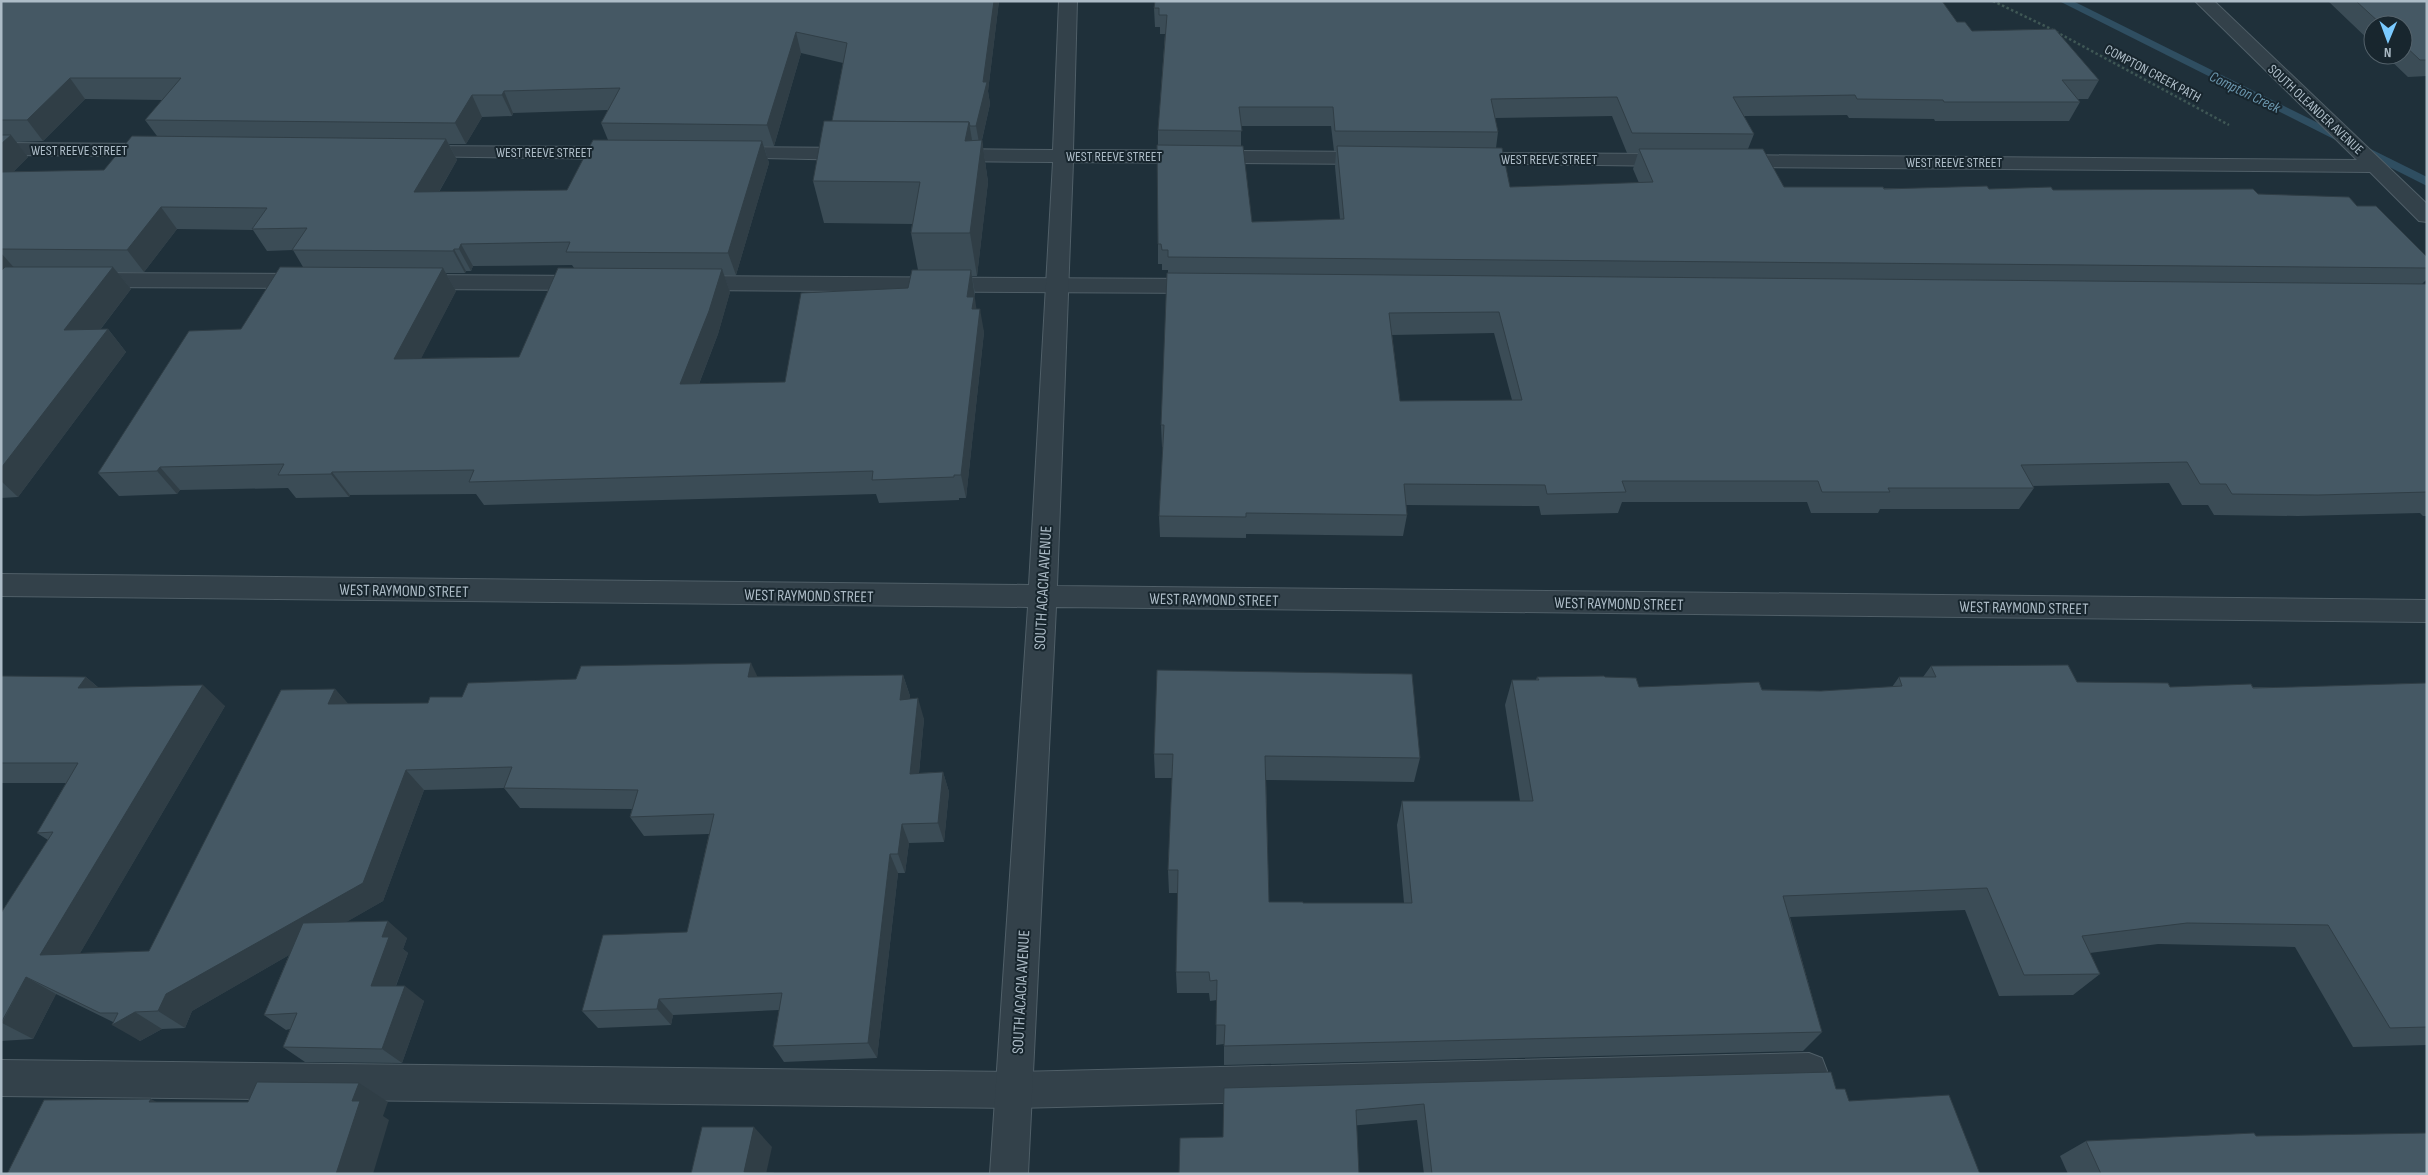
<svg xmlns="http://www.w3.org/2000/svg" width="2428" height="1175" viewBox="0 0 2428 1175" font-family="'Sofia Sans Condensed',sans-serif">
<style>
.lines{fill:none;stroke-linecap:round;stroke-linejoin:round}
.stream{fill:#2f4e61;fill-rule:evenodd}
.lane-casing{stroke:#505f68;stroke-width:2}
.street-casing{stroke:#505f68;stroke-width:2}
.path{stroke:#3f5755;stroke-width:2.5;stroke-dasharray:2.5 2.5;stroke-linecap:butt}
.lane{fill:#33414a;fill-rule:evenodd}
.street{fill:#33414a;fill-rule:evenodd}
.wall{fill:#3b4c56;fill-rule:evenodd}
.shaded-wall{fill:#303e46}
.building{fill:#455864;stroke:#303e46;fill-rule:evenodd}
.labels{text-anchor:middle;stroke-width:4;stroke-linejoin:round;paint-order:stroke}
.far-street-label{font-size:14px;fill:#adbcc7;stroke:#18262e}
.far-water-label{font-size:15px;font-style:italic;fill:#6b96ad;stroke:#18262e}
.street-label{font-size:16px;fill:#adbcc7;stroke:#18262e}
</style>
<rect width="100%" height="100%" fill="#1f303a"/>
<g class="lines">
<path class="stream" d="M2059,1H2073L2427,177V186Z"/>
<g class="lane-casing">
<g id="lane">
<path d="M86,273L308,274L316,276L319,281L316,286L308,288L86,287L78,285L75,280L78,275Z"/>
<path d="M414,275L588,276L596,278L599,283L596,288L588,290L414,289L406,287L403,282L406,277Z"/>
<path d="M691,276L1203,279L1211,281L1214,286L1211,291L1203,293L691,290L683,288L680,283L683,278Z"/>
<path d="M1809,1053L1822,1058L1827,1071L1822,1084L1809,1089L1014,1108L1,1096V1060L1014,1072Z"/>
</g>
</g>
<g class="street-casing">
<g id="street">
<path d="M1059,1H1077L1073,150L1372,152L1379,154L1382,158L1379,162L1372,164L1073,162L1057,586L2427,600V622L1056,607L1028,1174H990L1028,607L1,596V574L1029,585L1053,162L948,161L941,159L938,155L941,151L948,149L1053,150Z"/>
<path d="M2195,1H2214L2427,204V222L2419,221L2370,172L1733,167L1726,165L1723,161L1726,157L1733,155L2357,160Z"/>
<path d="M1,143L157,144L164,146L167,150L164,154L157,156L1,155Z"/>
<path d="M415,146L625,147L632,149L635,153L632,157L625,159L408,156L405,152L408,148Z"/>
<path d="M728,147L855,148L862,150L865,154L862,158L855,160L721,157L718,153L721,149Z"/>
<path d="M1468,153L1672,154L1679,156L1682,160L1679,164L1672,166L1461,163L1458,159L1461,155Z"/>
</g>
</g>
<path class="path" d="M1993,1L2049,28L2229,125"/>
<use href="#lane" class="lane"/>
<use href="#street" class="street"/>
</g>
<g class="wall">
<path d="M1,1H999L988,91L990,104L982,140L988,182L977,276H972L975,293L974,298L976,309L984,332L966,498H959V500L879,503L876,494L484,505L476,494L350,495L349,497L296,498L288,488L180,490L177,494L119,496L98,473L241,329L303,267L293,250L267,251L253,230L177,229L144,272H117L131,289L100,330L108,329L126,352L18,497L1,498ZM801,53L843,63L832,121L813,181L824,223L912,224L911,233L918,270L908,288L785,382L699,384L718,334L730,292L724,275H736L769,163L764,146H774ZM85,99L163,100L145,120L157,136L104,170L13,172L28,157L16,142L43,141ZM608,110L601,123L608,140L567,190L439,192L457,160L449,144H466L482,117L512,116L513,113ZM572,265L574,268L519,357L421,358L456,291L446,273H465L466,271H471L473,266Z"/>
<path d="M2328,1H2427V76L2408,77L2385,55H2403V25H2373V44Z"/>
<path d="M1154,8L1957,22L1972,31L2099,80L2088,99H2078L2080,102L2069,121H1935L1934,119L1849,118L1847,115L1744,116L1754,134L1748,149L1784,187L2053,190L2258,194L2357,206L2427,257V279L2422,284H2427V516H2423L2420,513L2298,516L2214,515L2208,505H2182L2169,483L2032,486L2034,488L2019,509H1880L1878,513H1811L1807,502H1622L1618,513L1541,515L1539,506L1406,505L1407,515L1403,536L1246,534V538L1160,537L1159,516L1163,447H1162L1161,425L1168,273V270H1162V264H1158V130L1165,34H1160V27H1155ZM1612,116L1627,153H1638L1633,169L1639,183L1510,187L1496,148L1498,132L1495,118ZM1241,126H1331L1334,151H1336L1335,167L1340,219L1252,222L1241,146ZM1494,333L1512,400L1400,401L1392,335Z"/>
<path d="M1931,666L2077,682L2170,687H2293L2427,683V1045L2353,1047L2295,947L2158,944L2090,953L2100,974L2073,995L1999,996L1965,910L1790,917L1822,1032L1803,1051L1224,1065V1044L1216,1045L1217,1000L1210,1001L1209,993H1177L1176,972L1178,893H1169L1168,870L1172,778H1155L1154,754L1420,758L1414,782L1266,780L1269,902L1303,903H1404L1397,825L1402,801H1520L1505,705L1512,680H1536L1537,677H1605L1639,687L1821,691L1892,687L1899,677H1923Z"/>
<path d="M903,675L910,696L909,699L924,719L919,773L943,772L949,792L944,842L909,843L905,873H898L877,1058L784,1062L773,1046L779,1010L673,1015L671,1025L598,1028L582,1011L687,932L709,834L644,836L630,817L632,809L520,808L504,788L424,790L383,901L346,922L407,938L403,949L408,953L396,986L424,1001L402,1063L305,1062L283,1047L290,1029L286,1030L264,1015L289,955L192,1011L185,1028L162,1029L140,1041L113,1022L56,994L33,1039L1,1041V913L48,840L37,833L66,783H1V676L86,677L99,688L225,706L80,953L149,951L335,689L348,704L428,703L462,697L758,677Z"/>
<path d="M1224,1088L1836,1089L1849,1101L1980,1174H1424L1417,1120L1223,1137Z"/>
<path d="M2256,1136L2427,1174H2068L2060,1156L2086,1141Z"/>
</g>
<g class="shaded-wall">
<path d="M994,1H999L988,91L990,104L980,148L976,126L983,82Z"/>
<path d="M796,32L801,53L774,146L767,125Z"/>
<path d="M70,78L85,99L43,141L27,120Z"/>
<path d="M504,91L513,113L512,116L502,95Z"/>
<path d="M472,95L482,117L466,144L455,123Z"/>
<path d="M969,122L976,164L965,141Z"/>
<path d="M11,135L28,157L1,184V144Z"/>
<path d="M446,139L457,160L426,214L414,192Z"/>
<path d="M982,140L988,182L977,276L970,233Z"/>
<path d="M762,141L769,163L736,275L728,253Z"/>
<path d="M161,207L177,229L144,272L127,250Z"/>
<path d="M461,244L473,266L471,271L459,249Z"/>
<path d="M454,249L466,271L465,273L453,251Z"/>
<path d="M1,253L17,271L1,282Z"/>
<path d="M113,267L131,289L83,352L64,330Z"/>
<path d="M443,268L456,291L409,382L394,359Z"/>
<path d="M722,269L730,292L718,334L690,407L680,384Z"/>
<path d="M971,270L978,320L976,333L967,297Z"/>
<path d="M980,309L984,332L966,498L961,475Z"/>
<path d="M108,329L126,352L18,497L1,481V468Z"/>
<path d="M160,467L180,490L177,494L157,471Z"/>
<path d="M332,472L350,495L349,497L331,474Z"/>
<path d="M751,663L761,684L748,677Z"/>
<path d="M903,675L910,696L907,721L900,700Z"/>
<path d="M86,677L110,698L78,688Z"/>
<path d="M203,685L225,706L69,972L40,955Z"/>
<path d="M335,689L354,710L328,704Z"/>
<path d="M918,698L924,719L917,794L910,774Z"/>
<path d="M406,770L424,790L383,901L192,1011L185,1028L158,1011L166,994Z"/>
<path d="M943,772L949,792L944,842L938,823Z"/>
<path d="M902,824L909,843L905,873L898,854Z"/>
<path d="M890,854L898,873L877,1058L868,1043Z"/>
<path d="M388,921L407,938L403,949L408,953L390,1001L371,986L382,937Z"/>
<path d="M26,977L56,994L33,1039L2,1023Z"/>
<path d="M405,986L424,1001L402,1063L382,1049Z"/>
<path d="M659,999L673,1015L671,1025L657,1009Z"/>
<path d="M135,1012L162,1029L140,1041L112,1025Z"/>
<path d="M359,1083L388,1102L383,1116L389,1120L373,1174H336L352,1101Z"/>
<path d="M151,1099L187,1118L149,1102Z"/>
<path d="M754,1127L772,1147L766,1174L744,1172Z"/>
</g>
<g class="building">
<path d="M1,1H994L983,82H987L976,126H970L969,122L832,121L847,43L796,32L767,125L601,123L620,88L504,91L502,95H472L455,123L145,120L181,78H70L27,120H1Z"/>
<path d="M1155,1H1942L1957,22H1965L1972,31L2055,29L2099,80H2062L2080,102H1944L1943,100L1857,99L1855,95L1733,97L1754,134L1632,133L1617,97L1491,99L1498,132L1335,131L1333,107H1239L1242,131L1158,130L1167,15H1159V8H1154Z"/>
<path d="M2356,1H2427V60H2420L2403,44V25H2382Z"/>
<path d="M824,121L969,122L965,141L982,140L970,233H911L920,182L813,181Z"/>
<path d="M1,135H11L1,144Z"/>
<path d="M132,136L446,139L414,192L567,190L593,140L762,141L728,253L566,252L570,242L461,244L459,249H454L453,251L292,250L307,228L252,229L267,208L161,207L127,250L1,249V172L104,170Z"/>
<path d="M1157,145L1243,146L1252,222L1344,219L1337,146L1502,148L1510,187L1653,182L1639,149H1763L1784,187H1883L1884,189L1987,186L1989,189L2051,187L2053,190L2253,189L2258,194L2349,197L2357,206H2376L2427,257V268L1168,257V250H1162L1161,244H1158Z"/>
<path d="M5,267H113L64,330L108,329L1,468V271Z"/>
<path d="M280,267L443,268L394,359L519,357L558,268L722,269L709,311L680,384L785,382L801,293L908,288L912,270H971L967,297H974L972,309H980L961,475H954V477L872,480L873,471L469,482L474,470L332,472L331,474L278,475L284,464L160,467L157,471L98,473L189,331L241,329Z"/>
<path d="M1167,273L2427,284V492L2318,495L2232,494L2226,484H2200L2187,462L2021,465L2034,488H1888L1890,492H1822L1818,481H1622L1626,492L1547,494L1545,485L1404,484L1407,515L1246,513V517L1159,516L1164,425H1161ZM1499,312L1522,400L1400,401L1389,313Z"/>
<path d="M751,663L748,677L903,675L900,700L918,698L910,774L943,772L938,823L902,824L898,854H890L868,1043L773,1046L782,993L659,999L657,1009L582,1011L603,935L687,932L714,814L630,817L638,790L504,788L512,767L406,770L363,883L166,994L158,1011L135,1012L112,1025L118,1013H100L26,977L1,1023V913L53,832L37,833L78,763H1V676L86,677L78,688L203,685L40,955L149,951L281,690L335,689L328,704L428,703L430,697H462L468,683L576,679L581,666Z"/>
<path d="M2068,665L2077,682L2168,683L2170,687L2251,684L2253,688L2293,687L2427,683V1027L2390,1028L2328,925L2187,923L2082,936L2100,974L2024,975L1987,888L1783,896L1822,1032L1224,1046L1225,1025H1216L1217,980L1210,981L1209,972H1176L1178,870H1168L1173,754H1154L1157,670L1412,674L1420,758L1265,756L1269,902H1303V903H1412L1402,801H1533L1512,680H1539L1537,677L1604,676L1605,677L1636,678L1639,687L1759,682L1762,690L1821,691L1902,686L1899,677H1936L1931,666Z"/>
<path d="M388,921L382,937H389L371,986H405L382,1049L283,1047L297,1013L264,1015L303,923Z"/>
<path d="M1831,1072L1836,1089H1845L1849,1101L1949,1095L1980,1174H1432L1424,1104L1356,1110L1359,1174H1179L1180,1138L1223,1137L1224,1088Z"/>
<path d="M257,1082L359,1083L352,1101H360L336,1174H7L44,1100L151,1099L149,1102H248Z"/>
<path d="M702,1127H754L744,1172L774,1173V1174H691Z"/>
<path d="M2254,1133L2256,1136L2427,1133V1174H2101L2086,1141Z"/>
</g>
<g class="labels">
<g class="far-street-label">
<text transform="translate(2153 73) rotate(28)" y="5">COMPTON CREEK PATH</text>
<text transform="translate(2316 109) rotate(43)" y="5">SOUTH OLEANDER AVENUE</text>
<text x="79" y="155">WEST REEVE STREET</text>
<text x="544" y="157">WEST REEVE STREET</text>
<text x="1114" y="161">WEST REEVE STREET</text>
<text x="1549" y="164">WEST REEVE STREET</text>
<text x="1954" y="167">WEST REEVE STREET</text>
</g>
<g class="far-water-label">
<text transform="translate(2245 92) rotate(26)" y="5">Compton Creek</text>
</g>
<g class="street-label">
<text transform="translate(1042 588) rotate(-87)" y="6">SOUTH ACACIA AVENUE</text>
<text transform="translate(404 590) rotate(1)" y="6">WEST RAYMOND STREET</text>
<text transform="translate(809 595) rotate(1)" y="6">WEST RAYMOND STREET</text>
<text transform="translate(1214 599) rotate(1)" y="6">WEST RAYMOND STREET</text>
<text transform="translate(1619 603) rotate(1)" y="6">WEST RAYMOND STREET</text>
<text transform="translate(2024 607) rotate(1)" y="6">WEST RAYMOND STREET</text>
<text transform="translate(1020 992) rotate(-87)" y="6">SOUTH ACACIA AVENUE</text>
</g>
</g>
<rect width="2428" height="1175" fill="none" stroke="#adbcc7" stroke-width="5"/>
<g transform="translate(2388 40) rotate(181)"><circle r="24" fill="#18262e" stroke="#54626b"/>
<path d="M0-4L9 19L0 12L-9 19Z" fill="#7acaff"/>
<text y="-8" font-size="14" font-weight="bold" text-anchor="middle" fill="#adbcc7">N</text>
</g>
</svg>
